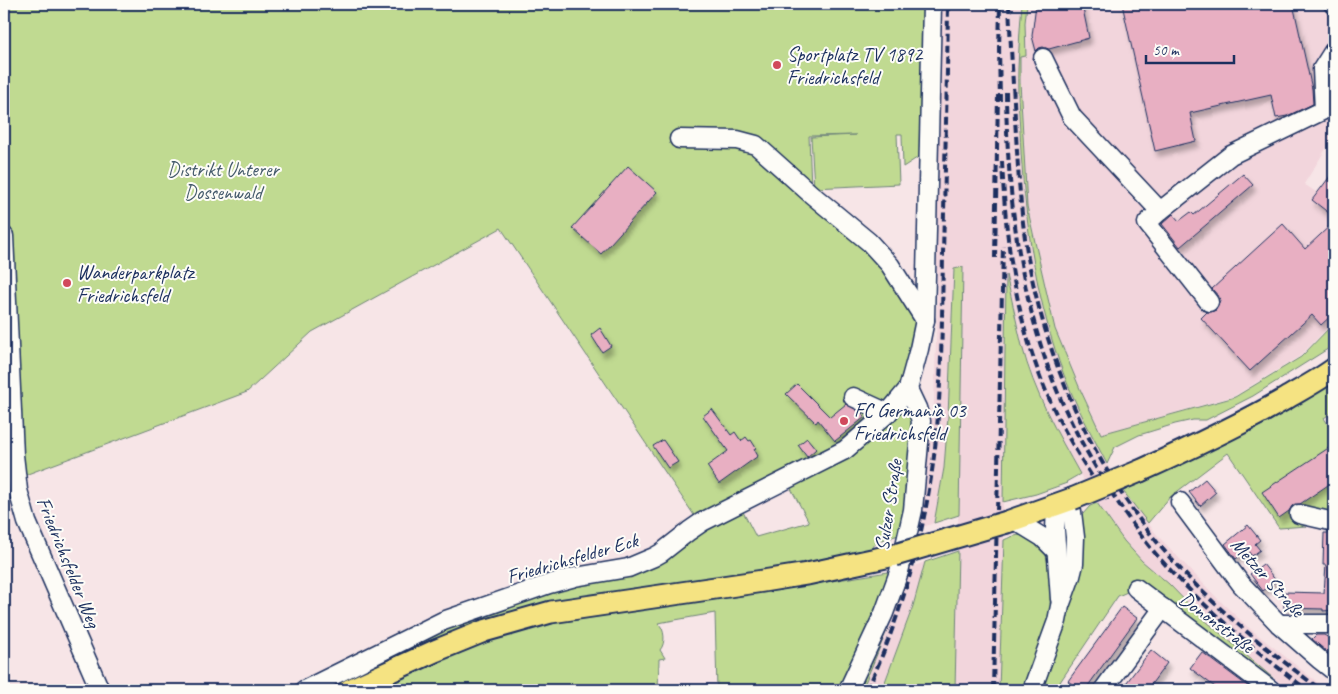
<svg xmlns="http://www.w3.org/2000/svg" width="1338" height="694" viewBox="0 0 1338 694" font-family="Caveat,sans-serif">
<style>
.built{fill:#f2d5dc}
.green{fill:#c0da91;stroke:#6e8478;fill-rule:evenodd}
.building{fill:#e8afc2;stroke:#1b2f5e;filter:url(#shadow)}
.lines{fill:none;stroke-linecap:round;stroke-linejoin:round}
.minor-casing{stroke:#1b2f5e;stroke-width:21}
.major-casing{stroke:#1b2f5e;stroke-width:25}
.minor{stroke:#fdfcf7;stroke-width:18}
.major{stroke:#f5e382;stroke-width:21}
.rail{stroke:#1b2f5e;stroke-width:4;stroke-dasharray:8 4;stroke-linecap:butt}
.major-bridge-casing{stroke:#1b2f5e;stroke-width:25;stroke-linecap:butt}
.major-bridge{stroke:#f5e382;stroke-width:21}
.poi-dot{fill:#d1495b;stroke:#fdfcf7;stroke-width:2}
.labels{text-anchor:middle;stroke-width:4;stroke-linejoin:round;paint-order:stroke}
.poi-label{font-size:20px;fill:#1b2f5e;stroke:#fdfcf7;text-anchor:start}
.park-label{font-size:20px;fill:#445a6b;stroke:#fdfcf7}
.street-label{font-size:20px;fill:#1b2f5e;stroke:#fdfcf7}
</style>
<defs>
<filter id="shadow"><feDropShadow dx="3" dy="5.5" stdDeviation="2.5" flood-color="#0004"/></filter>
</defs>
<rect width="100%" height="100%" fill="#f7e5e7"/>
<filter id="ink" filterUnits="userSpaceOnUse"><feTurbulence type="fractalNoise" baseFrequency=".02" numOctaves="2"/><feDisplacementMap in="SourceGraphic" scale="10" xChannelSelector="R" yChannelSelector="G"/><feConvolveMatrix kernelMatrix="1 2 1 2 8 2 1 2 1" color-interpolation-filters="sRGB"/></filter>
<g filter="url(#ink)">
<g class="built">
<path d="M940,4H1022L1018,69V100L1022,164L1025,204L1043,308L1064,375L1078,408L1107,464L1123,491L1158,536L1219,600L1248,627L1327,690H1289L1233,645L1200,616L1169,584L1142,561L1124,541L1097,503L1061,442L1044,409L1022,347L1013,302L1006,278L1003,502L1004,540L999,690H955L963,268L954,269L948,416L944,468L934,523L913,531L918,507L931,426L934,402L937,312V159Z"/>
<path d="M1027,4H1334V136L1304,184L1334,204V321L1300,356L1234,396L1101,434L1080,389L1055,329L1027,206L1020,82V56H1025V23Z"/>
<path d="M925,562L913,606L882,690H862L898,604L905,582L907,569Z"/>
</g>
<g class="green">
<path d="M4,4H940L926,152L903,167L902,134H897L899,184L814,188L811,137L856,135L809,136L811,188L878,257L913,315L917,337L910,368L890,402L906,410L912,416L931,426L918,507L913,531L878,541L870,550L863,554L755,572L572,598L542,605L434,643L329,690H313L444,625L576,581L702,527L501,228L312,332L247,392L25,475L11,484L4,485ZM789,485L809,522L756,537L741,508Z"/>
<path d="M1022,4H1027L1025,23L1026,56L1020,57V82L1027,206L1035,242L1055,329L1080,389L1101,434L1235,397L1301,357L1334,323V345L1253,396L1206,420H1193L1175,424L1139,435L1115,447L1107,464C1092,435 1076,406 1064,375C1037,304 1026,228 1021,152C1020,124 1017,96 1018,68C1019,47 1020,25 1022,4Z"/>
<path d="M963,267L959,515L934,523L944,468L948,416L954,269Z"/>
<path d="M1006,275C1012,298 1016,322 1022,346C1034,392 1057,433 1080,474L1066,482L1067,483L1036,494L1003,502Z"/>
<path d="M1334,381V411L1324,418L1334,434V524L1279,528L1228,453L1170,497L1148,523L1123,491L1269,422Z"/>
<path d="M1097,503L1124,541L1142,561L1169,584L1200,616L1273,678L1266,681L1141,586L1118,596L1060,682L1068,690H999L1004,540C1023,531 1025,536 1043,546C1050,566 1051,583 1050,604L1068,607L1082,515L1090,506Z"/>
<path d="M958,551L955,690H882L913,606L925,562Z"/>
<path d="M907,569L905,582L898,604L862,690H717L715,613L658,623C665,629 666,643 660,650L665,658L659,659L658,690H365L508,631L599,613L781,589Z"/>
</g>
<g class="building">
<path d="M1036,4H1082L1089,38L1049,49L1043,47L1039,48L1036,51L1032,36Z"/>
<path d="M1122,4H1293L1312,89L1313,104L1287,116L1276,118L1271,95L1190,113L1196,141L1155,151Z"/>
<path d="M628,166L657,192L601,254L572,228Z"/>
<path d="M1334,171V217L1312,200Z"/>
<path d="M1243,174L1253,185L1180,247L1162,224L1173,214L1179,221L1191,212L1194,215Z"/>
<path d="M1334,222V313L1321,325L1312,315L1250,371L1201,318L1207,312H1211L1216,310L1221,299L1212,289L1283,224L1305,249Z"/>
<path d="M600,328L611,346L602,352L591,335Z"/>
<path d="M797,384L830,417L846,404L862,413L865,417L835,441L818,420L816,423L786,394Z"/>
<path d="M712,409L731,435L735,432L741,441L746,437L749,441L751,440L756,448L754,449L758,456L719,484L707,466L728,451L703,416Z"/>
<path d="M807,438L816,449L807,457L798,445Z"/>
<path d="M663,440L678,462L668,468L653,446Z"/>
<path d="M1330,447L1334,453V481L1300,504H1295L1292,506L1289,511L1279,518L1262,492Z"/>
<path d="M1205,479L1216,492L1200,506L1189,492Z"/>
<path d="M1248,525L1260,540L1255,544L1260,550L1252,556L1247,550L1236,559L1225,544Z"/>
<path d="M1324,533H1334V610L1323,611V609L1284,608V592L1324,593L1326,565H1323Z"/>
<path d="M1263,564L1276,581L1263,591L1250,574Z"/>
<path d="M1122,607L1137,618L1085,690H1080L1068,681Z"/>
<path d="M1316,635H1324L1329,638L1332,635H1334V658L1312,639Z"/>
<path d="M1151,650L1167,663L1147,690H1121Z"/>
<path d="M1202,652L1226,670L1253,690H1219L1190,668Z"/>
</g>
<g class="lines">
<g class="minor-casing">
<g id="minor">
<path d="M1333,4L1334,5"/>
<path d="M1043,58L1072,117L1160,211"/>
<path d="M679,139L737,140L756,145L811,194L869,242L890,265L925,320"/>
<path d="M4,236L14,455L18,490L27,522L100,690"/>
<path d="M1209,302L1147,223L1160,211L1231,155L1324,110L1322,69L1334,50"/>
<path d="M853,397L888,413"/>
<path d="M1180,502L1241,584L1279,624L1320,660L1334,671"/>
<path d="M1056,505L1055,530L1060,599"/>
<path d="M1299,514L1334,522"/>
<path d="M1014,520L1042,537L1056,551"/>
<path d="M1136,588L1271,690"/>
<path d="M1279,624H1334"/>
<path d="M304,690L443,621L549,584L575,577L628,568L654,557L661,553L689,531L702,522L845,450L888,413L908,389L919,349L925,320L932,4"/>
<path d="M848,690L884,613L899,572L913,510L921,421L917,408L908,389"/>
<path d="M1032,690L1057,621L1060,606L1071,576L1074,564L1075,537L1072,512L1069,500"/>
<path d="M1103,690L1163,608"/>
</g>
</g>
<g class="major-casing">
<g id="major">
<path d="M1140,471C1189,449 1238,426 1285,399C1302,389 1319,380 1334,369"/>
<path d="M1007,522L1072,499"/>
<path d="M349,690L435,651L484,631L551,612L763,581L807,574L895,555"/>
</g>
</g>
<use href="#minor" class="minor"/>
<use href="#major" class="major"/>
<g class="rail">
<path d="M1009,4C1011,53 1014,102 1017,151C1019,186 1022,222 1028,258C1048,367 1094,468 1166,553C1211,605 1266,649 1321,690"/>
<path d="M999,46L1000,101"/>
<path d="M999,53L1000,4"/>
<path d="M1006,92C1007,188 1018,288 1052,378C1066,414 1083,447 1103,479C1121,508 1140,537 1163,562C1206,610 1256,651 1307,690"/>
<path d="M1002,161C1006,247 1016,326 1052,405C1067,438 1087,469 1107,500"/>
<path d="M995,258L998,95"/>
<path d="M867,690C905,609 929,518 937,428C942,370 942,312 943,254C945,170 947,87 948,4"/>
<path d="M993,690L1003,246"/>
</g>
<g class="major-bridge-casing">
<g id="major-bridge">
<path d="M1072,499L1140,471"/>
<path d="M895,555L1007,522"/>
</g>
</g>
<use href="#major-bridge" class="major-bridge"/>
</g>
</g>
<g class="poi-dot">
<circle cx="777" cy="65" r="5"/>
<circle cx="67" cy="283" r="5"/>
<circle cx="844" cy="421" r="5"/>
</g>
<g class="labels">
<g class="poi-label">
<text x="787" y="61">Sportplatz TV 1892<tspan x="787" dy="23">Friedrichsfeld</tspan></text>
<text x="77" y="279">Wanderparkplatz<tspan x="77" dy="23">Friedrichsfeld</tspan></text>
<text x="854" y="417">FC Germania 03<tspan x="854" dy="23">Friedrichsfeld</tspan></text>
</g>
<g class="park-label">
<text x="223" y="176">Distrikt Unterer<tspan x="223" dy="23">Dossenwald</tspan></text>
</g>
<g class="street-label">
<text transform="translate(888 505) rotate(-81)" y="7">Sulzer Straße</text>
<text transform="translate(572 558) rotate(-16)" y="7">Friedrichsfelder Eck</text>
<text transform="translate(69 562) rotate(68)" y="7">Friedrichsfelder Weg</text>
<text transform="translate(1268 577) rotate(48)" y="7">Metzer Straße</text>
<text transform="translate(1217 622) rotate(37)" y="7">Dononstraße</text>
</g>
</g>
<rect width="1338" height="694" fill="none" stroke="#fdfcf7" stroke-width="20"/>
<rect x="10" y="10" width="1318" height="674" fill="none" stroke="#1b2f5e" stroke-width="2" filter="url(#ink)"/>
<path d="M1146 55v8h88v-8" fill="none" stroke="#1b2f5e" stroke-width="2.5"/>
<text x="1153" y="55" font-size="15" fill="#1b2f5e" stroke="#fdfcf7" stroke-width="4" paint-order="stroke">50 m</text>
</svg>
